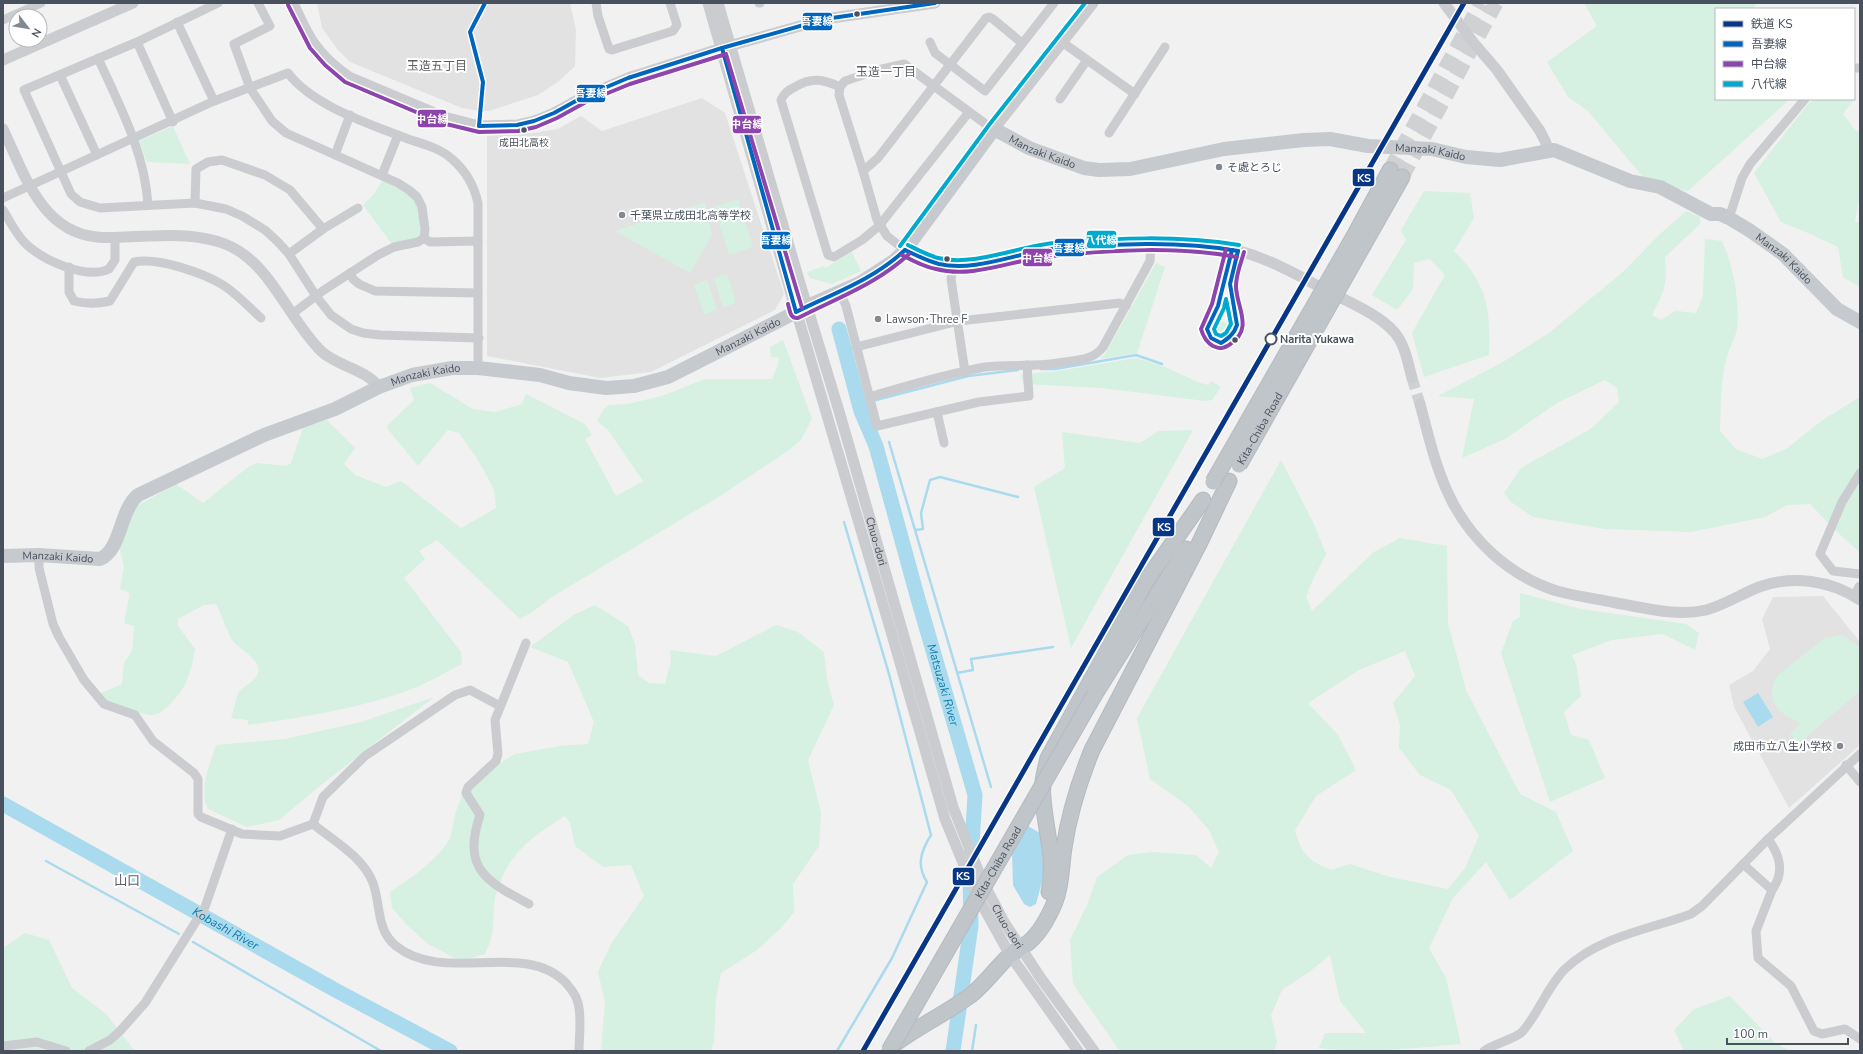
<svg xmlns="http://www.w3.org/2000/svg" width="1863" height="1054" viewBox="0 0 1863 1054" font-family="'Nunito Sans','Noto Sans JP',sans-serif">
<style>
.education{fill:#e3e2e3}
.green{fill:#d6f0e2;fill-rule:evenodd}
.water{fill:#aadaee}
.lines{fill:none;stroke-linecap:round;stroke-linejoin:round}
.stream{stroke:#aadaee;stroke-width:2.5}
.river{stroke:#aadaee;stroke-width:15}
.tertiary-tunnel{stroke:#cfd1d3;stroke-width:11;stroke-dasharray:11 5.5;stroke-linecap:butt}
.trunk-tunnel{stroke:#cfd1d3;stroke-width:15;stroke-dasharray:15 8;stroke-linecap:butt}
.trunk-casing{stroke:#b6bac0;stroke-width:17}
.minor{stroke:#cbcccf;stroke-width:9}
.tertiary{stroke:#cbcccf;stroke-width:11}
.primary{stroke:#c6cace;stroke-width:14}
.trunk{stroke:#c0c5ca;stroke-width:15}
.trunk-bridge-casing{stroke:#b6bac0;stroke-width:17;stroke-linecap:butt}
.trunk-bridge{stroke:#c0c5ca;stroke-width:15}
.bus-1-casing{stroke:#fff;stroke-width:7}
.bus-2-casing{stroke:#fff;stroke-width:7}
.bus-3-casing{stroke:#fff;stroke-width:7}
.bus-1{stroke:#0065bd;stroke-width:4}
.bus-2{stroke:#8e44ad;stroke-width:4}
.bus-3{stroke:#00a9ce;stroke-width:4}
.rail-1-casing{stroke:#fff;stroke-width:8}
.rail-1{stroke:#073686;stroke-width:5}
.bus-dot{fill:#48515d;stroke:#fff;stroke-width:1.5}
.poi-dot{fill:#838991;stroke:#fff;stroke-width:1.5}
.stop-dot{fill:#fff;stroke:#48515d;stroke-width:2}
.labels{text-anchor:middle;stroke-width:4;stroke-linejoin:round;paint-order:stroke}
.bus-label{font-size:10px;fill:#48515d;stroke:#fff}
.street-label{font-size:11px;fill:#48515d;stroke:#fff}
.poi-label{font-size:11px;fill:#48515d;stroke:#fff;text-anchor:start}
.stop-label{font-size:11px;font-weight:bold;fill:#48515d;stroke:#fff;text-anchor:start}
.neighbourhood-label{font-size:12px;fill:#5c5f65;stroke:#fff}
.water-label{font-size:12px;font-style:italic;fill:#0d7dab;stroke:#fff}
.quarter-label{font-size:13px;fill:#5c5f65;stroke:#fff}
.line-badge{stroke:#fff;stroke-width:1.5}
.badge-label{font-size:11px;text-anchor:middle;font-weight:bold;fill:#fff}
</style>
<rect width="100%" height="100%" fill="#f1f1f1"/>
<g class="education">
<path d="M317,3H570L576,30L575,66L558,82L538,95L489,111H481L462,108L350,62L338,50L322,28Z"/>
<path d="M702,98L725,113L784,294L775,310L651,372L600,378L487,356V136L532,133L558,129L581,116L602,131Z"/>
<path d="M1823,596L1860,642V745L1789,808L1734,707L1729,685L1753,671L1770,649L1762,619L1773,597Z"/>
</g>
<g class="green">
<path d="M1584,3H1758L1751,9H1716V99H1790L1688,191L1647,182L1588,111L1568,97L1547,62L1597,26Z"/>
<path d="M1814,99H1854L1843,114L1855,130L1860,132V196L1855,222L1860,223V287L1843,277L1838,247L1806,232L1781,222L1754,173L1808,104Z"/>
<path d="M173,126L190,164L147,162L140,144L141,140Z"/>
<path d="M382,181C416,192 423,202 420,237L392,244L363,205L374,194Z"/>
<path d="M1424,191L1470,193L1474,218L1454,251C1461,259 1469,266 1474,275C1490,299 1490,327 1489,355L1424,377L1412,333L1445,275L1430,259L1414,263L1413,289L1397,310L1372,295L1406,240L1401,230Z"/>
<path d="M738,199L753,247L729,255L714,207Z"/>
<path d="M705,202L712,235L690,273L615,231Z"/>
<path d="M1686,211L1700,217V224L1665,257C1667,284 1665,291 1652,315L1661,320L1675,311L1696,313L1703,296L1705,239L1722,241C1733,263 1740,303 1737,328C1736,338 1729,347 1727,357C1720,380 1721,407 1720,431L1736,449L1762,459L1786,449L1824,419L1860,397V553L1833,528L1810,504L1787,505L1765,517L1691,532L1605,529L1533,517L1511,502L1504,493L1521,468L1592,428L1619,402L1617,388L1605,380L1557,403L1505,439L1462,458L1474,399L1438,396L1503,362L1549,333L1624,271L1658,236Z"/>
<path d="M852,252L861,271L832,284L810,278L807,272L824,266L825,268Z"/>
<path d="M1156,263L1165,267L1137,353L1100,359L1105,354Z"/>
<path d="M727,274L736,303L723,307L714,278Z"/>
<path d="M707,280L717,310L704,314L694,285Z"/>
<path d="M1216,318L1233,327L1228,335L1220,338L1213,333L1212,325Z"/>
<path d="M783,340L812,419L801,440L789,450L720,496L552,597L531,613L520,619L437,540L419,551L425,559L404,578L461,652L462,664C448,671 433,680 419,686C365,708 305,717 248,725V720L231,718C234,711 235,701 238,694C242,686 253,683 257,675C265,660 238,650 232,640C226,629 222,615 216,604L204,605L178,619V626L195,649C191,673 186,690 168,706C164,710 158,715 152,715C146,715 139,712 134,711C118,708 111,705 99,694L122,684L124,663L132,651L134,626L124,623L130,593L120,589L124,566L119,547L135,507L176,484L203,503L247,468L256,463L287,466L291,463L303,428L327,420L355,448L344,464L355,475L386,487L401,481L461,528L496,508L494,489L478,460L459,433L448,430L418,466L386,427L414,400L410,388L430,383L473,409L495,412L522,404L526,394L585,424L592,435L585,439L616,496L643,481L608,430L597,421L603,410L609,405L627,404L662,396L705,379H772L778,365L779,358L771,357L770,347Z"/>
<path d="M1136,358L1165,367L1200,383L1209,385L1211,381L1221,387L1212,400L1205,401L1102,388L1023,384L1021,374L1052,372Z"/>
<path d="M1193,430L1071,648L1034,487L1065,468L1062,432L1140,443L1159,431Z"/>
<path d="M1281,460L1313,522L1326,554L1313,579L1306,597L1312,611L1374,552L1400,538L1447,546L1448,623L1466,690L1520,794L1556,812L1573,851L1510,900L1486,862L1453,898L1429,948L1446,978L1461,1044C1416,1048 1362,1054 1319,1048L1325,1033H1366L1340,1001L1330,955L1309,972L1282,990L1271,1015L1277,1042L1274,1051L1119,1050L1073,984L1070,940L1087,905L1097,877L1128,855L1152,852L1196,855L1211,868L1219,852L1209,830L1188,806L1150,779L1137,718ZM1405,651L1415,676L1393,703L1400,725L1399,748L1420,775L1451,790L1479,836L1465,868L1448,889L1390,877L1350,864L1331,870C1309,861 1301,854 1295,830L1316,796L1356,770L1338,735L1308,703L1359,670Z"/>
<path d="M1520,593L1581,609L1686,624L1699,633L1695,650L1663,634L1612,640L1572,655L1576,664L1581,696L1564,712L1571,735L1589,740L1605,778L1550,802L1501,653L1513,621L1520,617Z"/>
<path d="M595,605L628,626L635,644L638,675L649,683L665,684L671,661L670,650L716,656L776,625L798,632L824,652L827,679L834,705L808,760L821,813L819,846L793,884L794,912L782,927L757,950L721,973L716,998L714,1042L711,1051H601L605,1002L598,972L611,944L644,896L631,865L603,867L575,846L570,823L565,816C537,834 514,848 501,880C499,885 496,892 495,897C492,920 496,932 485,954L460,961L428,944L408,926L392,908L390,892L416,874L439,854L450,839L456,811L468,782L515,754L560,746L588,744L594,722L568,662L530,647L575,614Z"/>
<path d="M1842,635L1860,647V691L1798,744L1790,733L1801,723C1778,715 1763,699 1778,675L1825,638Z"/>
<path d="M434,697L321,785L279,820L247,827L208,809C198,790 210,765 216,745L285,739L361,722Z"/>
<path d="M25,933L49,940L72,988L106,1014L135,1051H3V948Z"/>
<path d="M1730,996L1775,1043L1790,1051H1684L1674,1030L1694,1009Z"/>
</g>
<g class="water">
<path d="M1758,693L1773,717L1758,727L1743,702Z"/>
<path d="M1028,826L1040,833L1044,874L1036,904L1030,907L1024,904L1013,885L1012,852Z"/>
</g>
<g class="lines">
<g class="stream">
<path d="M1041,369H1055L1136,355L1162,364"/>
<path d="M876,400L968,376L1018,370"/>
<path d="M889,442L991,787"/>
<path d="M915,530L923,529L921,513L930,480L940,477L1018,497"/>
<path d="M957,673L973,670L971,659L1053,647"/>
<path d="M46,861L179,934"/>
<path d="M193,942L381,1051"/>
<path d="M837,1051L892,958L927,882C916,865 921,851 931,835L889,674L844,522"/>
<path d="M972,1051L976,1025"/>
</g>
<g class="river">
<path id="s1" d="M839,329L861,411L876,446L918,599L975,795L970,875L971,926L953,1051"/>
<path id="s2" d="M3,804L337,991L450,1051"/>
</g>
<path class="tertiary-tunnel" d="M1412,378L1420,404"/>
<g class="trunk-tunnel">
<path d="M1390,170L1481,3"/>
<path d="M1402,177L1496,3"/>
</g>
<g class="trunk-casing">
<g id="trunk">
<path d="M1353,238L1390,170"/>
<path d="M1364,244L1402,177"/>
<path d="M1095,694L1186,549"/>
<path d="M1049,892C1056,860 1045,829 1043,798C1041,784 1045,771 1048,758L1146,581L1203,500"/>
<path d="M892,1046C917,1027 945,1014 971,995C985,984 996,968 1009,956C1015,951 1023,947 1029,942C1041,932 1049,916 1055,902C1062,884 1061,867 1064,848C1069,814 1079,782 1092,750L1199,544L1229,481"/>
</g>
</g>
<g class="minor">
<path d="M218,3L137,42L24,90L71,194L80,202L100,208L195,203L226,209L242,216L265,230L277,241L289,254L316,296L331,315L351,329L363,333L380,335L479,338"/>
<path d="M258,3L270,26L234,44L250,88L272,121L286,133L398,183L409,190L417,197L422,207L425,229L424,238L418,242L394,247L378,255L324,290L292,314"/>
<path d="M596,3L598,16L609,49L612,50L673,31L677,25L670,3"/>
<path d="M759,3H760"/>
<path d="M3,20L41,3"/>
<path d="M177,22L214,101"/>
<path d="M137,42L173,122"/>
<path d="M930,42L935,53L985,91L1054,3"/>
<path d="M1062,42L1135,94"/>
<path d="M98,58C119,105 145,152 148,205"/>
<path d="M1854,68H1860"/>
<path d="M60,75L97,155"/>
<path d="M840,87C823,79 811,77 795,87C788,90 784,93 781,100L828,255L834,257L862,240L879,226L969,112"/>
<path d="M1060,99L1087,60"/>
<path d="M1109,133L1165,47"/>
<path d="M335,155L350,115"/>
<path d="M863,171L878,158L986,18L989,17L993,19L1022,43"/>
<path d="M382,175L398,135"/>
<path d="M3,198L214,101L288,73C313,106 370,124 408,139C423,144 440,148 452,159C466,171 474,185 478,203V368"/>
<path d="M195,203L196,169L208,162L222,160L265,175L290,190L323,229"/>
<path d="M3,210C10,221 16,234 25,243C42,260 86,280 109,269L115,260V237"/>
<path d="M1729,218L1742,178L1750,164L1805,99"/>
<path d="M424,238L430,242L478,241"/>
<path d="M905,250L887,236L877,220L863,171L839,95L840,87L845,81L878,70L904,64L987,125L994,129"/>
<path d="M289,254L323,229L358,208"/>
<path d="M953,266L951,279L965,372"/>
<path d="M69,267V292L74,301C86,304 97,304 110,301L134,262C158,257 203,273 223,285C237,294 249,307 261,318"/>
<path d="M350,273L353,279L359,284L375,291L478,293"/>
<path d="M840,292L846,306L877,426L979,402L1029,396L1027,365"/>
<path d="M856,347L959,321L1120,303L1126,306"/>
<path d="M869,397C907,386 946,374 985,367C1009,364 1034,367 1058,363C1074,360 1093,361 1103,347L1150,261L1151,243"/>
<path d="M937,412L944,443"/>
<path d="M1860,473L1842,502L1820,554L1833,571L1860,574"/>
<path d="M39,555V568L53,624L59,637L84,680L104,704L135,715L153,741L194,773L198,779V814L201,817L242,834L280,836L313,824"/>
<path d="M526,643L495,720L498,754L496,761L468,787L466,793L480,815C462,869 486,881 529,904"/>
<path d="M1846,765L1860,782"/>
<path d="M313,824C334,841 363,857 373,883C381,905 376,930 396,946C445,985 524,939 566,983C571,989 576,994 578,1003C582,1018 579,1036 579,1051"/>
<path d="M313,824L323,797L365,756L455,695L470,690L500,706"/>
<path d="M1768,839C1780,855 1785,872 1772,890"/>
<path d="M1743,864L1772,890L1756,931L1758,958L1791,986L1814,1031L1822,1034L1845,1029L1860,1039"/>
<path d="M3,1046L37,1042L66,1051"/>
<path d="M89,1051L110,1040L120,1031L145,1003L205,907L232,829"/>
<path d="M1484,1051C1493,1044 1515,1039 1522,1032C1539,1013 1547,987 1565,969C1600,936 1648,930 1691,914L1702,906L1768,839L1860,754"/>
</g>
<g class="tertiary">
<path d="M293,3C308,37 317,55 349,77L444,117L456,120L479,126L517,125L534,121L554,113L583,97L628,78L722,48L825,19L935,3"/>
<path d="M708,3L792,297L890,628L945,819L975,892L1010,955L1078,1051"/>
<path id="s3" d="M718,3L799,280L839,411L953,807L982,880L1004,922L1040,977L1094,1051"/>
<path d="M1444,3L1473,42L1497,70L1540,131L1546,143L1547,151"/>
<path d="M3,60L133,3"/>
<path d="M3,129C23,171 41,232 97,237C114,239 133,236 151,236C176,235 202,235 225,244C270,261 288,319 321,351C338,367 364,368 379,387"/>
<path d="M994,129L1093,3"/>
<path d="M905,250C920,259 934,266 953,266C979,267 1004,256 1030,252C1087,244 1157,241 1214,246C1257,251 1291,272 1328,291C1350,303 1379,314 1395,333C1405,345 1408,363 1412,378"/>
<path d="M1420,404C1428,434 1435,465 1448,493C1469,539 1509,576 1557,591C1575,596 1593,598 1611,602C1641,607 1675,617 1706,610C1725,605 1741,594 1759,587C1792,575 1831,580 1860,600"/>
<path d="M1855,596L1860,587"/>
</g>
<path class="primary" id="s4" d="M3,556L39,555L100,559C122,549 119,511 138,495L264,435L335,409L379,387L412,375L452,368H478L540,375L569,383L606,388L634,386L668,377L808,306L860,283L894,261L905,250L994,129L1029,148L1084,168L1099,170L1130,169L1224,149L1304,140L1330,139L1368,146L1432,149L1466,157L1500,160L1554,150L1630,181L1660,187L1711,214H1720L1729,218L1749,230L1783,254L1837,309L1860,322"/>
<use href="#trunk" class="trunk"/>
<g class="trunk-bridge-casing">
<g id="trunk-bridge">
<path id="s5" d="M1239,465L1364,244"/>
<path d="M1213,482L1353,238"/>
<path id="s6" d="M889,1051L1095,694"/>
</g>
</g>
<use href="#trunk-bridge" class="trunk-bridge"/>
<g class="bus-1-casing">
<g id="bus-1">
<path d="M722,48L796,312C834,293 873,280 905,250"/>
<path d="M479,126L517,125L534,121L554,113L583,97L628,78L722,48L825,19L935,3"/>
<path d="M479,126L483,82L470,32L485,3"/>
<path d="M905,250C916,255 927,261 939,264C977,272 1015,253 1053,249C1115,244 1176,240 1238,251"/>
<path d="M1232,250L1218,306L1207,329L1211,338L1221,343C1229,338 1234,334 1237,325L1230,284L1238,251"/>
</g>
</g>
<g class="bus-2-casing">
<g id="bus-2">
<path d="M288,5L310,48L325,65L345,82L442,123L479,132L518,131L536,127L557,118L586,102L630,84L726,54L802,308"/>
<path d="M1226,249L1212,304L1201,329C1203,336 1206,342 1213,346C1220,349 1222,349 1229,345C1255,329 1236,307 1236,286C1236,274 1241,263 1244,252"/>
<path d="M902,255C913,261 924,267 936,269C974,279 1014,259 1052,256C1114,250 1176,246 1237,257"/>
<path d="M788,304C790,311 790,319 798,318C837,298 877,284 909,254"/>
</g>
</g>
<g class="bus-3-casing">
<g id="bus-3">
<path d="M908,245C918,250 927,255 938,258C974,267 1018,246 1055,243C1117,238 1177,235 1239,245"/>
<path d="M900,246L989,125L1085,3"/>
<path d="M1226,299L1231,324L1226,333L1221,336L1216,334L1214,329L1224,308Z"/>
</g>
</g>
<use href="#bus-1" class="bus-1"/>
<use href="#bus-2" class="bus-2"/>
<use href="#bus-3" class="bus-3"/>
<g class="rail-1-casing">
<path id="rail-1" d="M863,1051L1464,3"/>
</g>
<use href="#rail-1" class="rail-1"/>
</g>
<g class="bus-dot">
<circle cx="857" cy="14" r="3.5"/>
<circle cx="524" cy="130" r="3.5"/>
<circle cx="947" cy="259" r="3.5"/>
<circle cx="1235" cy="340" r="3.5"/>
</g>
<g class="poi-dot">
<circle cx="1219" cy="167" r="4"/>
<circle cx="622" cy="215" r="4"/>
<circle cx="878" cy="319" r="4"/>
<circle cx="1840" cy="746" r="4"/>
</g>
<circle class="stop-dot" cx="1271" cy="339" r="5.5"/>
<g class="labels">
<g class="bus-label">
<text x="524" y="146">成田北高校</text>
</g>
<g class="street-label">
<text dy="4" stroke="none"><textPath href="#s4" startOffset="1206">Manzaki Kaido</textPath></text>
<text dy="4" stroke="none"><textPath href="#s4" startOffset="1601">Manzaki Kaido</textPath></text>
<text dy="4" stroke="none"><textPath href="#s4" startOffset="1984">Manzaki Kaido</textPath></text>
<text dy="4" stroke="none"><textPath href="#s4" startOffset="822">Manzaki Kaido</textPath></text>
<text dy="4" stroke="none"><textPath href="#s4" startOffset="486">Manzaki Kaido</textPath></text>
<text dy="4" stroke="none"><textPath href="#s5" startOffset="42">Kita-Chiba Road</textPath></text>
<text dy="4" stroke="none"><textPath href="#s3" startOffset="561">Chuo-dori</textPath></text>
<text dy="4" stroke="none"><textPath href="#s4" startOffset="55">Manzaki Kaido</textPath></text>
<text dy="4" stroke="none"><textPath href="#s6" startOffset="218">Kita-Chiba Road</textPath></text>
<text dy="4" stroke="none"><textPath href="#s3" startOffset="969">Chuo-dori</textPath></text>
</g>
<g class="poi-label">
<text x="1227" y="171">そ處とろじ</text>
<text x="630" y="219">千葉県立成田北高等学校</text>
<text x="886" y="323">Lawson･Three F</text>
<text x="1832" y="750" text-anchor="end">成田市立八生小学校</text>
</g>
<g class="stop-label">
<text x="1280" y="343">Narita Yukawa</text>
</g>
<g class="neighbourhood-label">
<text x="437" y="70">玉造五丁目</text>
<text x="886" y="76">玉造一丁目</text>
</g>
<g class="water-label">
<text dy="4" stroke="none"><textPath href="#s1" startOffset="371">Matsuzaki River</textPath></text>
<text dy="4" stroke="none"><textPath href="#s2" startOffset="255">Kobashi River</textPath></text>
</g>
<g class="quarter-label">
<text x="127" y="885">山口</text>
</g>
</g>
<g class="line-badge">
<rect x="802" y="12" width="31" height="19" rx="4" fill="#0065bd"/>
<rect x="576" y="84" width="30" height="19" rx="4" fill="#0065bd"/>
<rect x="417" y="109" width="30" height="19" rx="4" fill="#8e44ad"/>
<rect x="732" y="115" width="30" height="19" rx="4" fill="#8e44ad"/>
<rect x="1352" y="168" width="23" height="19" rx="4" fill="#073686"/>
<rect x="1086" y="230" width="31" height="19" rx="4" fill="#00a9ce"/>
<rect x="761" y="231" width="30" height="19" rx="4" fill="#0065bd"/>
<rect x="1054" y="238" width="31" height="19" rx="4" fill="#0065bd"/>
<rect x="1022" y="248" width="31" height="19" rx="4" fill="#8e44ad"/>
<rect x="1152" y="517" width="23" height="20" rx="4" fill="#073686"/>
<rect x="952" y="867" width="23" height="19" rx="4" fill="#073686"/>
</g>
<g class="badge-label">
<text x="817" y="25">吾妻線</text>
<text x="591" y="97">吾妻線</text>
<text x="432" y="123">中台線</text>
<text x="747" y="128">中台線</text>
<text x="1364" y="182">KS</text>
<text x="1101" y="244">八代線</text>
<text x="776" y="244">吾妻線</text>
<text x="1069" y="252">吾妻線</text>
<text x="1038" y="262">中台線</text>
<text x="1164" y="531">KS</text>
<text x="963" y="880">KS</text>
</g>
<rect width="1863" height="1054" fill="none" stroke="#48515d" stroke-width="8"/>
<rect x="1715" y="8" width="140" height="92" fill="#ffffff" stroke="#b6b9be"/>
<rect x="1723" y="21" width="20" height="6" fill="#073686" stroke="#b6b9be"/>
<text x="1751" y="28" font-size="12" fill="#48515d">鉄道 KS</text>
<rect x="1723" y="41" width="20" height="6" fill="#0065bd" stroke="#b6b9be"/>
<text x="1751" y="48" font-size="12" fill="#48515d">吾妻線</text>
<rect x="1723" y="61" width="20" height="6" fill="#8e44ad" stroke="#b6b9be"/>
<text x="1751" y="68" font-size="12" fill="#48515d">中台線</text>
<rect x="1723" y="81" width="20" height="6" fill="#00a9ce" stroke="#b6b9be"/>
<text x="1751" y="88" font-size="12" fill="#48515d">八代線</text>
<g transform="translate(28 28) rotate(121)"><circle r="19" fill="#ffffff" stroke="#b6b9be"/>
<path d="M0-3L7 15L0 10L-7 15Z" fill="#838991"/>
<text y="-6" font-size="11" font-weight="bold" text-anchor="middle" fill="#48515d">N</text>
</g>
<path d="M1727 1038v6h121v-6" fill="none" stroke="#48515d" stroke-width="2"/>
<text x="1733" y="1038" font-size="12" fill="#48515d" stroke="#ffffff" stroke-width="3" paint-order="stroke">100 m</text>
</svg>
